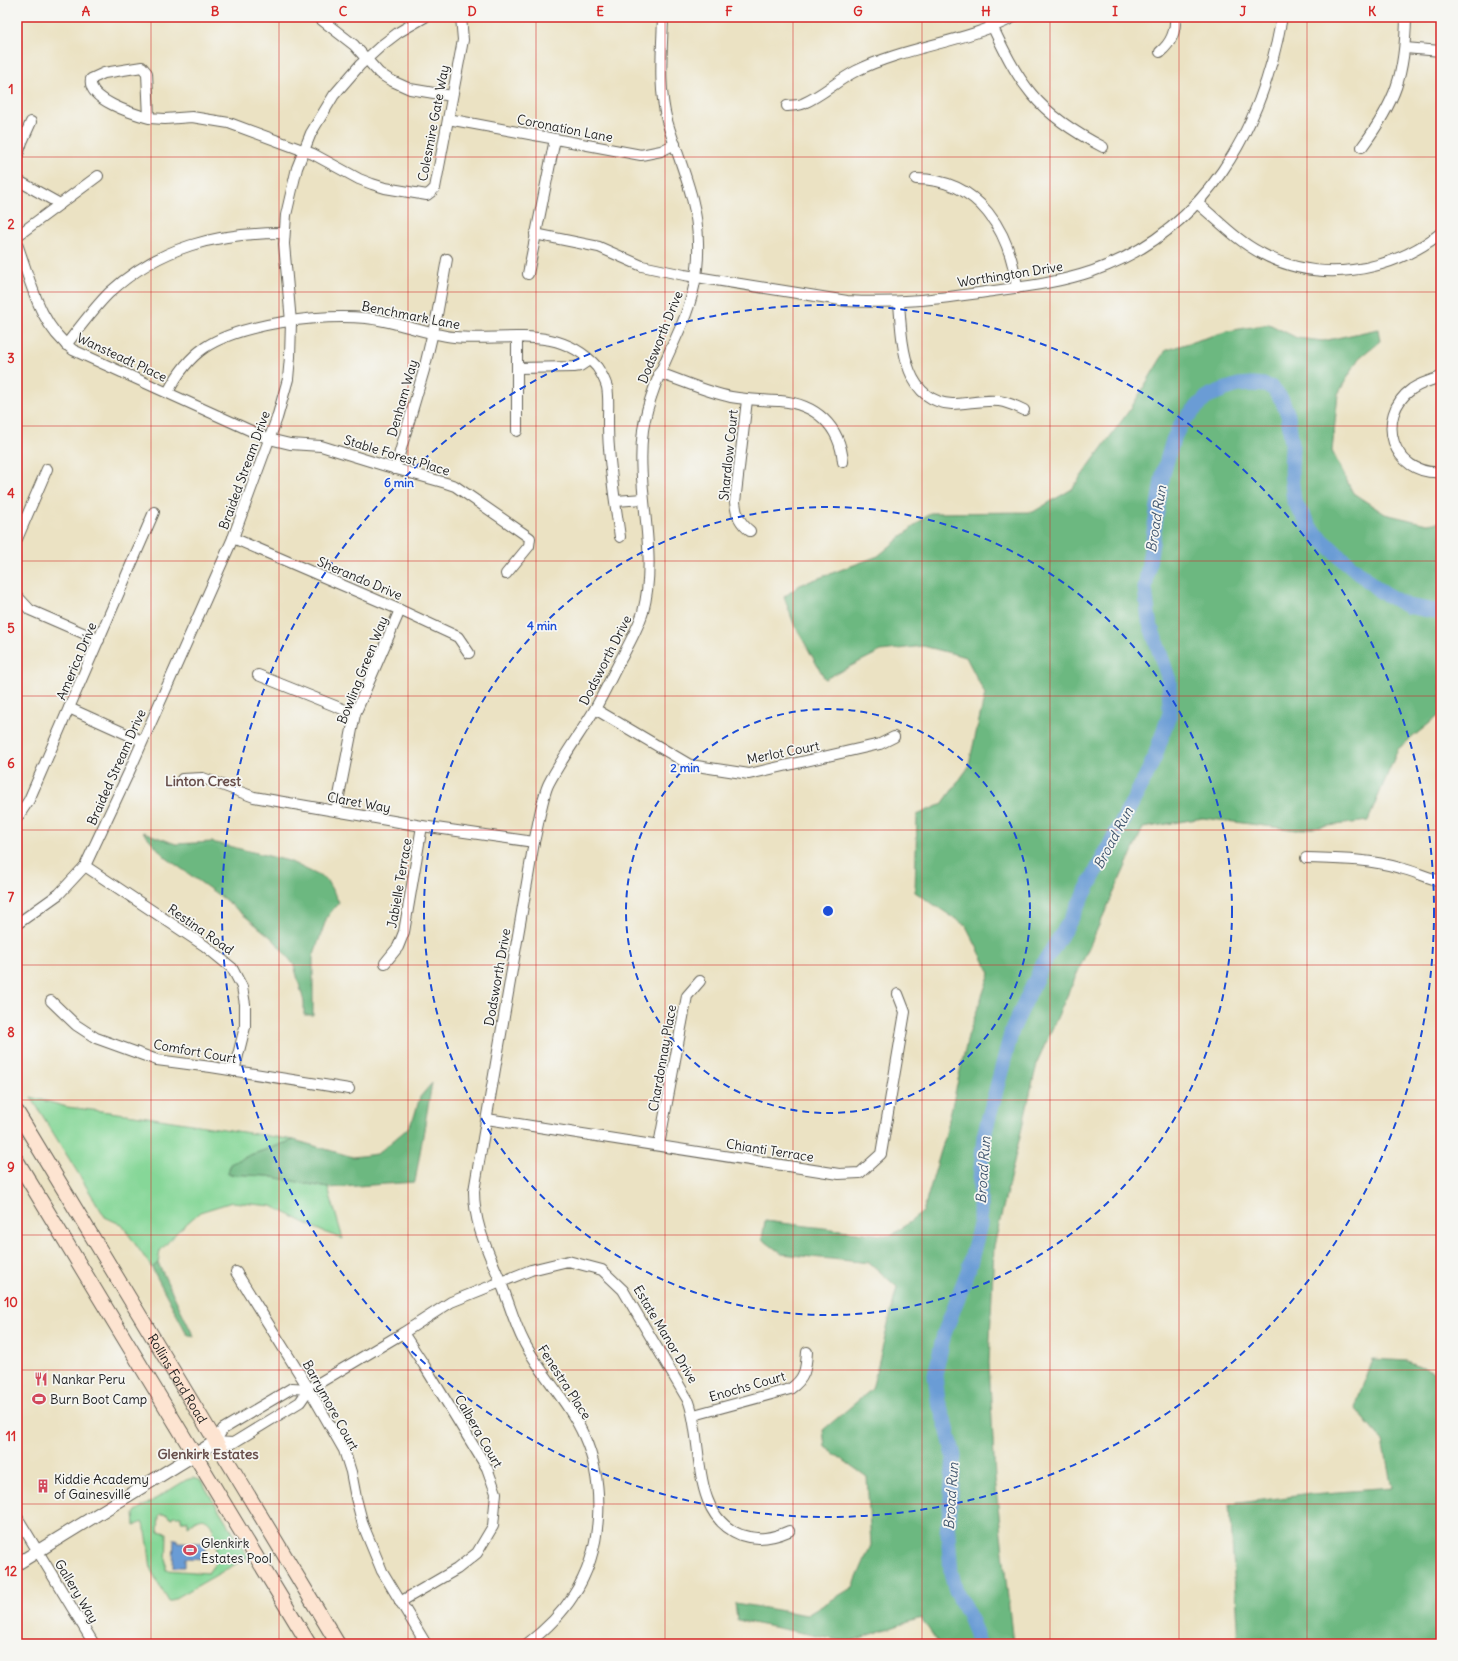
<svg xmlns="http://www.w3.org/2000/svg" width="1458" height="1661" viewBox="0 0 1458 1661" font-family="Delius,sans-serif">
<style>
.green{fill:#86d798;stroke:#517a5a;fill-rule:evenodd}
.forest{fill:#6cb880;stroke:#446a4e}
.water{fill:#6b9cd5;stroke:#445c78}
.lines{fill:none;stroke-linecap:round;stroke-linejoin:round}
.river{stroke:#6b9cd5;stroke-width:15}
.minor-casing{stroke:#646156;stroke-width:12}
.tertiary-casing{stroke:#646156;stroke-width:14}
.secondary-casing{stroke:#646156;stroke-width:16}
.minor{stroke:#fff;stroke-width:10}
.tertiary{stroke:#fff;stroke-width:12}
.secondary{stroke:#fde4d1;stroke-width:14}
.grid{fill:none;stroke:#d62828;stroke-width:1;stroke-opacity:0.55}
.ring{fill:none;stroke:#1d4ed8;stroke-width:2;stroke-dasharray:7 5}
.labels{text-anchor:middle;stroke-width:3.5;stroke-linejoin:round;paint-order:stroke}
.street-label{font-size:13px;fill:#1c1c1c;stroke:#f6f6f2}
.poi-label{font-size:13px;fill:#1c1c1c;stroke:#f6f6f2;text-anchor:start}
.water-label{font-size:14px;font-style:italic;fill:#40566f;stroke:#f6f6f2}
.neighbourhood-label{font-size:14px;font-weight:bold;fill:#674e4b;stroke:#f6f6f2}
.centre{fill:#1d4ed8;stroke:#f6f6f2;stroke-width:2}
.ring-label{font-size:12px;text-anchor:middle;font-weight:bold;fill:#1d4ed8;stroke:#f6f6f2;stroke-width:3.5;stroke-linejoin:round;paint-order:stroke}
.neatline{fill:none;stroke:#d62828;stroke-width:1.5}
.grid-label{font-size:13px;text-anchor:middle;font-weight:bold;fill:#d62828}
</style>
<rect width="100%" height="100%" fill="#f6f6f2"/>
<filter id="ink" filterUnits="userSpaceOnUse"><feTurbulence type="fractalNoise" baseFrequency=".025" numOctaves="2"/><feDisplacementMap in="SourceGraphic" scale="8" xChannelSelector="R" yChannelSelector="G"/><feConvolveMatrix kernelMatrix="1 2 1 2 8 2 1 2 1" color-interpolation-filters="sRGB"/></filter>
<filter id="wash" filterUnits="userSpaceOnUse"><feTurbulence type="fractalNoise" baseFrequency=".012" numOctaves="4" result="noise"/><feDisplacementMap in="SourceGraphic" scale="16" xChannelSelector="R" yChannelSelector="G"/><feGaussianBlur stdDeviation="0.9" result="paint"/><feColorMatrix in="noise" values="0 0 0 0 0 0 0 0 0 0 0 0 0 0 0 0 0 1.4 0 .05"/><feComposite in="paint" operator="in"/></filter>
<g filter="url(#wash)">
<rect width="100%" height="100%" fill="#ebe2c3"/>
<g class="green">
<path d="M31,1097L67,1107L134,1115L294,1140L250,1155L231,1164L228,1174L268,1176L328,1188L343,1239L321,1231L272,1206L232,1202L200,1212L178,1231L160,1251L158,1263L152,1268L122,1225L105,1217Z"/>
<path d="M193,1478L200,1480L203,1484L248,1557L169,1602L151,1570L148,1544L146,1532L142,1522L135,1526L134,1514L136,1511L186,1480ZM161,1514L168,1515V1517L172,1518L173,1516H181V1521H188V1526C192,1524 192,1522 196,1520C207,1514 214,1526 214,1535L217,1538L216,1562L208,1573L166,1570L167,1533L158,1531L159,1516Z"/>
</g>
<g class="forest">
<path d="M1269,324L1297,338L1323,341L1378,329L1380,341L1359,358L1338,394L1332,451L1353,493L1385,514L1427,524L1441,522V714L1398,749L1368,821L1297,830L1203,818L1143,828L1038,1060L994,1246L989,1363L995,1478L1013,1644H939L921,1618L848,1642L737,1620L735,1603L807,1615L853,1587L871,1545L867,1477L825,1447L823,1430L872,1389L897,1287L870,1263L782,1254L762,1239L765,1221L891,1236L923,1212L945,1137L968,1036L990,973L966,926L915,892L917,815L942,804L968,768L985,694L966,657L923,646L881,651L825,679L794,624L784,597L800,585L878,556L930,513L1033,512L1072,489L1131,408L1166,350L1228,331Z"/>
<path d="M143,832L176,844L212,842L289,861L326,879L339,902L327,917L313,957V1015H304V1002L294,965L273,939L224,899L165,857Z"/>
<path d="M432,1083L415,1182L328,1188L268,1176L228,1174L230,1164L250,1155L294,1140L353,1157L377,1154L407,1129L414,1117L420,1097Z"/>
<path d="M158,1263L194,1337L187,1334L152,1268Z"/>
<path d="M1372,1359L1408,1361L1441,1375V1644H1238L1230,1504L1312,1494L1392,1488L1383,1441L1355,1408Z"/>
</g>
<path class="water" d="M174,1539H177V1542L206,1543L205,1559L185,1558V1567H173Z"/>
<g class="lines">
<path class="river" d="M978,1644L975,1631L968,1614L956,1591L951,1572L948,1533L954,1456L947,1428L938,1401L935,1375L944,1334L968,1271L980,1225V1179L984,1136L1012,1030L1043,964L1071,919L1142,784L1154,759L1170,713L1169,680L1149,621L1145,588L1163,474L1173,440L1182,422L1208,396L1223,390L1238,385L1253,384L1264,385L1273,388L1282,400L1288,415L1292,444L1291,473L1294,502L1312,530L1337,554L1380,591L1407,606L1441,612"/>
</g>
</g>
<g filter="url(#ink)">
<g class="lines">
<g class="minor-casing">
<g id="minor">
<path d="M318,17L354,45L379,73L390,80L410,89L452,96"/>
<path d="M988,17C1019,84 1036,113 1103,147"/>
<path d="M1405,48L1441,51"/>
<path d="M1160,52C1171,43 1176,31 1175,17"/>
<path d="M787,106C792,105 800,106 804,103C821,96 838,80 856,71C906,46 964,43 1014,17"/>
<path d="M149,118C134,114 87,100 91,79L104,73L142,67L147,73L149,118L165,119L192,117L229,123L313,154L359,179L372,184L385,188L427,195L431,192L435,188L463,40L461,17"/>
<path d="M448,119L641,155L661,151L675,144"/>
<path d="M1362,147C1396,101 1405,75 1406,17"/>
<path d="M17,157L22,142L31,122"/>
<path d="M916,179C980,179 1010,232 1017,288"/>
<path d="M17,180L60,204"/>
<path d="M1197,203C1217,219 1236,240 1259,252C1318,285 1390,273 1441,233"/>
<path d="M535,234L599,247L642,266L684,275L847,301C896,304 938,299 986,292C1022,287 1058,283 1093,271C1206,231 1262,129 1282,17"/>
<path d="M17,236L98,176"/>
<path d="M17,244C31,282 39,325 73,350L269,439L290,444L321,446L386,466L446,483L455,486L530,538L529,546L506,574"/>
<path d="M528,274L555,139"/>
<path d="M899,303C902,339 902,401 952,404C967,404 991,398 1004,402C1011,404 1018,407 1024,410"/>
<path d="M517,337V431"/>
<path d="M66,345C80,327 93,309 109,293C160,246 217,233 284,233"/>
<path d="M517,368L574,367L580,366L589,360"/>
<path d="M659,373C683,381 706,392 731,397C747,400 763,400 780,401C816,404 840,426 843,462"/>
<path d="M1441,377C1431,380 1421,383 1412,389C1374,416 1392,476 1441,472"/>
<path d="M168,392C177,375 188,359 204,348C241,323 322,314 366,318C396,321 424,334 454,337C504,342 558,323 597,367C601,373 605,380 607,387C609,397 608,409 608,419C608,429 608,438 609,448C611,478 616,508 620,537"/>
<path d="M747,400L735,502C736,515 740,523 750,531"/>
<path d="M395,469L424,370L437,315L447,259"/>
<path d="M616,501L643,499"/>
<path d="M233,538L400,610L458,637L469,653"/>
<path d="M17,539L47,469"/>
<path d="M17,596L30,610L99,640"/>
<path d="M258,675L355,714"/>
<path d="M69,708L142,741"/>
<path d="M595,709L690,765L749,774L880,744L894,737"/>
<path d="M182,779L203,778L254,797L422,826L534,842"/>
<path d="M336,811L355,714L400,610"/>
<path d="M17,818L29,800L154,512"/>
<path d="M1306,858C1338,859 1369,859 1400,868C1414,871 1427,878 1441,881"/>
<path d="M85,866L205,946L232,968L242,987L245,1004V1027L234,1071"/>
<path d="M17,924L59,894L85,866L129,772L233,538L277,418L288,379L290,357L291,322L284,244L286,215L297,168L311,133L334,95L360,65L382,45L399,32L425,17"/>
<path d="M385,963L398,947L404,932L422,826"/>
<path d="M51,1001L76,1025L96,1038L157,1060L211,1067L349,1089"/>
<path d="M487,1119L839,1174L860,1173L881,1154L905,1012L898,994"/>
<path d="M659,1145L687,996L700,981"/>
<path d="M236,1272L309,1389L344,1450L351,1472L356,1498L363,1525L382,1571L426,1644"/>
<path d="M309,1389L292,1388L223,1429L215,1442L233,1443L300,1402L309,1389L403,1333L451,1302L531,1270L568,1261L602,1270L623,1290L689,1402C704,1445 690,1515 741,1535C758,1541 773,1538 789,1531"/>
<path d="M694,1415L790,1389C805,1379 806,1369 807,1352"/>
<path d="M17,1517L94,1644"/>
<path d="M400,1602L457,1569L477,1553L493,1526L496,1493L487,1468L424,1365L403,1333"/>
<path d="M527,1644C545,1630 561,1615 573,1596C603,1551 606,1485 584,1436C569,1402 541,1375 524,1342C515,1325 510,1306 503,1288C490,1254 474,1228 474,1191L534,842C538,827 542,796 549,783C562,758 580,734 595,709C604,693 612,676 621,659C629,644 638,628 643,612C659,551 635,491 643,430C649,391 667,359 682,324C693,298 699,270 698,243C698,199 679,162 667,121C658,87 662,52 663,17"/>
</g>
</g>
<g class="tertiary-casing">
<path id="tertiary" d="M17,1564L215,1442"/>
</g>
<g class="secondary-casing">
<g id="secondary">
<path id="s1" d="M17,1112L338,1644"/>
<path d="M17,1161L309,1644"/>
</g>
</g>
<use href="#minor" class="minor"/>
<use href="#tertiary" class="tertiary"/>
<use href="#secondary" class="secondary"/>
</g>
</g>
<path class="grid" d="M151,17V1644M279,17V1644M408,17V1644M536,17V1644M665,17V1644M793,17V1644M922,17V1644M1050,17V1644M1179,17V1644M1307,17V1644M17,157H1441M17,292H1441M17,426H1441M17,561H1441M17,696H1441M17,830H1441M17,965H1441M17,1100H1441M17,1235H1441M17,1370H1441M17,1504H1441"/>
<g class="ring">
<circle cx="828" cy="911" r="202"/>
<circle cx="828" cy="911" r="404"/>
<circle cx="828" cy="911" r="606"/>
</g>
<defs>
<g id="restaurant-bare" transform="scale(1.08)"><path d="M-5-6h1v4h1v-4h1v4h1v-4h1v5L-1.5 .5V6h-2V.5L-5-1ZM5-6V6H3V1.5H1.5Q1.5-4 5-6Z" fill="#d1495b" stroke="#f6f6f2" stroke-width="2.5" paint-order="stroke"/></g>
<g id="stadium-bare" transform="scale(1.08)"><path d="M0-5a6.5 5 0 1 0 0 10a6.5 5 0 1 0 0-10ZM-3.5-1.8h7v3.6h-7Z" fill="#d1495b" stroke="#f6f6f2" stroke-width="2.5" paint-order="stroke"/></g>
<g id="building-bare" transform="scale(1.08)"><path d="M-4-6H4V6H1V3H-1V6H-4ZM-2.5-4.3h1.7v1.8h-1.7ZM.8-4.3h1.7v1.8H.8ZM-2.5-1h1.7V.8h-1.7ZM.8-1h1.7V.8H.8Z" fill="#d1495b" stroke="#f6f6f2" stroke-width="2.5" paint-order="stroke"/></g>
</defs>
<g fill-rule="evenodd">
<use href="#restaurant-bare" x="41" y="1379"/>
<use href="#stadium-bare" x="39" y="1399"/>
<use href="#building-bare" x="43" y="1486"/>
<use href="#stadium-bare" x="190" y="1550"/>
</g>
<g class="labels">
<g class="street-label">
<text transform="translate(433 123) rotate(-79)" y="5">Colesmire Gate Way</text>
<text transform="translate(565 128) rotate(11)" y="5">Coronation Lane</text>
<text transform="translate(1010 274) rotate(-9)" y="5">Worthington Drive</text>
<text transform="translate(411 315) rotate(11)" y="5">Benchmark Lane</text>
<text transform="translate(660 337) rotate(-68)" y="5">Dodsworth Drive</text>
<text transform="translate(122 357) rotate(25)" y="5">Wansteadt Place</text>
<text transform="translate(402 398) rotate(-74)" y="5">Denham Way</text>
<text transform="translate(397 455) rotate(17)" y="5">Stable Forest Place</text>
<text transform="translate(728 455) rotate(-84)" y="5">Shardlow Court</text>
<text transform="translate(244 470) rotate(-70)" y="5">Braided Stream Drive</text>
<text transform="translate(360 578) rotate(23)" y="5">Sherando Drive</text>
<text transform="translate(605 660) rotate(-63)" y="5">Dodsworth Drive</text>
<text transform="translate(76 661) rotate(-67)" y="5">America Drive</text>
<text transform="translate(362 670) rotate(-68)" y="5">Bowling Green Way</text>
<text transform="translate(783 752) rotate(-11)" y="5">Merlot Court</text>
<text transform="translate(116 767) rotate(-66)" y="5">Braided Stream Drive</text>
<text transform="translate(359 802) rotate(10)" y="5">Claret Way</text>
<text transform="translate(399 883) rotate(-80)" y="5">Jabielle Terrace</text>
<text transform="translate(201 929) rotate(35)" y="5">Restina Road</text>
<text transform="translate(497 977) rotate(-80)" y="5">Dodsworth Drive</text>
<text transform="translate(195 1051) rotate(10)" y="5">Comfort Court</text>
<text transform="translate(662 1058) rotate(-80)" y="5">Chardonnay Place</text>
<text transform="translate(770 1150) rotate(9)" y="5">Chianti Terrace</text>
<text transform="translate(666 1334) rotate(59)" y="5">Estate Manor Drive</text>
<text dy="5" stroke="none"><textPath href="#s1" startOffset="311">Rollins Ford Road</textPath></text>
<text transform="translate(565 1382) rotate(57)" y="5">Fenestra Place</text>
<text transform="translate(747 1386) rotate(-16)" y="5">Enochs Court</text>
<text transform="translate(331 1405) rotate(61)" y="5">Barrymore Court</text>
<text transform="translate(479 1431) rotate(60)" y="5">Calbera Court</text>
<text transform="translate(77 1591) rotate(59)" y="5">Gallery Way</text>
</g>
<g class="poi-label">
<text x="52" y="1384">Nankar Peru</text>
<text x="50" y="1404">Burn Boot Camp</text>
<text x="54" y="1484">Kiddie Academy<tspan x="54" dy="15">of Gainesville</tspan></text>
<text x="201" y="1548">Glenkirk<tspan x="201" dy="15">Estates Pool</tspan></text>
</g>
<g class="water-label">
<text transform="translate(1156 519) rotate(-81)" y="5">Broad Run</text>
<text transform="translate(1113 838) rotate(-62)" y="5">Broad Run</text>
<text transform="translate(983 1170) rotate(-86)" y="5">Broad Run</text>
<text transform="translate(951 1496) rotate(-86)" y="5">Broad Run</text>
</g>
<g class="neighbourhood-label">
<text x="203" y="786">Linton Crest</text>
<text x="208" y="1459">Glenkirk Estates</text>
</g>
</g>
<circle cx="828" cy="911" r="6" class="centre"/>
<g class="ring-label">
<text x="399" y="487">6 min</text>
<text x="542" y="630">4 min</text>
<text x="685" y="772">2 min</text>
</g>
<rect width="1458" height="1661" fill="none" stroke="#f6f6f2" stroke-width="44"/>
<rect x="22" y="22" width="1414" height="1617" class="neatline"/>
<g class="grid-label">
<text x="86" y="16">A</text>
<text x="215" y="16">B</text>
<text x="343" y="16">C</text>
<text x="472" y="16">D</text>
<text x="600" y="16">E</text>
<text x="729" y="16">F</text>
<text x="858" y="16">G</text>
<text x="986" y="16">H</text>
<text x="1115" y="16">I</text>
<text x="1243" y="16">J</text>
<text x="1372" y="16">K</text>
<text x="11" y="94">1</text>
<text x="11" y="229">2</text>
<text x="11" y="363">3</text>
<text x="11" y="498">4</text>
<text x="11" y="633">5</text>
<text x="11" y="768">6</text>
<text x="11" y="902">7</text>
<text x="11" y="1037">8</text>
<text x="11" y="1172">9</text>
<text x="11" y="1307">10</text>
<text x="11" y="1441">11</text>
<text x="11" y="1576">12</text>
</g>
</svg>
